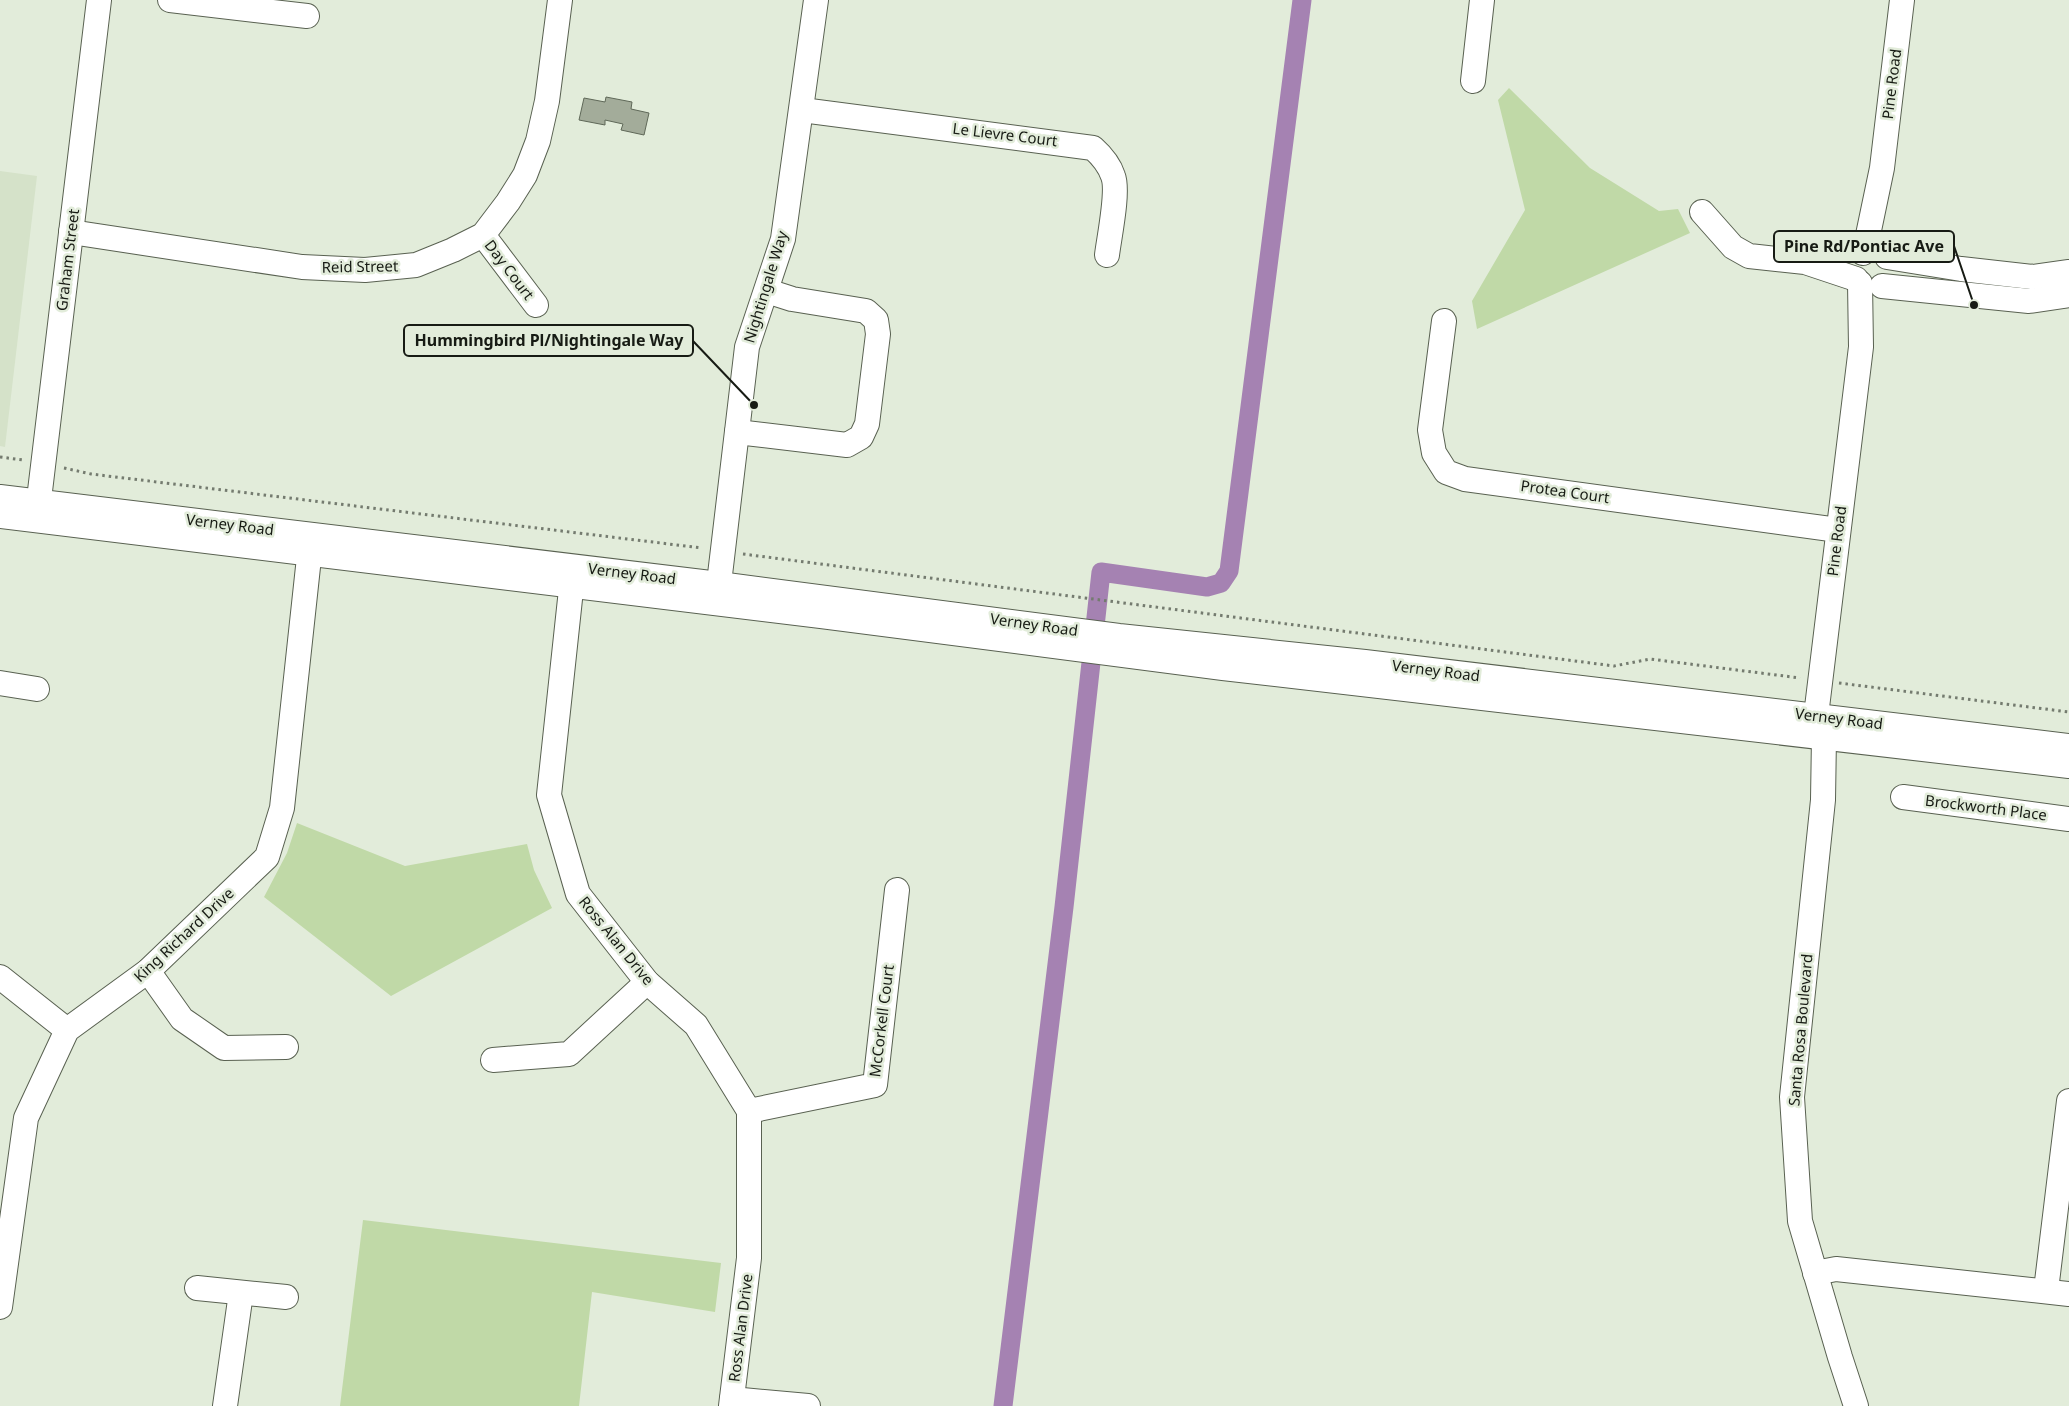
<svg xmlns="http://www.w3.org/2000/svg" width="2069" height="1406" viewBox="0 0 2069 1406" font-family="'Noto Sans',sans-serif">
<style>
.built{fill:#d5e2c9}
.green{fill:#c0d9a7}
.lines{fill:none;stroke-linecap:round;stroke-linejoin:round}
.canal{stroke:#a582b2;stroke-width:19}
.building{fill:#a3ac9a;stroke:#5f6858}
.minor-casing{stroke:#596151;stroke-width:26}
.path{stroke:#747b6f;stroke-width:3;stroke-dasharray:2.5 4;stroke-linecap:butt}
.minor{stroke:#fff;stroke-width:24}
.labels{text-anchor:middle;stroke-width:5;stroke-linejoin:round;paint-order:stroke}
.street-label{font-size:15px;fill:#171b14;stroke:#e2ecda}
.leader{fill:none;stroke:#171b14;stroke-width:2}
.callout-dot{fill:#171b14;stroke:#e2ecda;stroke-width:2}
.callout{fill:#e2ecda;stroke:#171b14;stroke-width:2}
.callout-label{font-size:16px;text-anchor:middle;font-weight:bold;fill:#171b14}
</style>
<rect width="100%" height="100%" fill="#e2ecda"/>
<path class="built" d="M0,171L37,176L5,447L0,446Z"/>
<g class="green">
<path d="M1509,88L1590,168L1659,211L1678,209L1690,233L1477,329L1472,301L1525,210L1498,100Z"/>
<path d="M297,823L405,866L527,844L534,870L552,908L391,996L264,897L287,853Z"/>
<path d="M363,1220L721,1263L715,1312L592,1292L579,1406H340Z"/>
</g>
<g class="lines">
<path class="canal" d="M1003,1406L1064,907L1101,572L1207,587L1221,583L1229,571L1302,0"/>
</g>
<path class="building" d="M606,97L632,102L631,109L649,113L644,135L621,130L623,124L605,120V125L579,120L584,98L605,102Z"/>
<g class="lines">
<g class="minor-casing">
<g id="minor">
<path d="M170,0L307,16"/>
<path d="M1473,81L1482,0"/>
<path d="M802,110L1093,148C1102,156 1109,164 1113,176C1119,191 1109,238 1107,255"/>
<path d="M1702,212L1733,247L1749,256L1805,262L1856,279"/>
<path d="M71,232L302,267L365,270L416,265L453,250L483,235L508,202L525,175L538,141L547,101L560,0"/>
<path d="M483,235L536,305"/>
<path d="M1863,253L1868,235L1882,168L1902,0"/>
<path d="M1887,257L1961,269L2032,277L2069,272"/>
<path d="M1882,286L2029,301L2069,295"/>
<path d="M1444,321L1430,430L1434,453L1446,472L1465,479L1838,530"/>
<path d="M737,432L847,445L861,437L867,424L878,334L876,320L866,311L792,299L767,291"/>
<path d="M0,497L719,584L1119,636L1365,662L2069,746"/>
<path d="M0,516L821,616L1223,668L2069,766"/>
<path d="M37,516L99,0"/>
<path d="M573,571L549,795L578,894L647,982L696,1025L749,1111V1258L731,1406"/>
<path d="M717,600L747,347L783,239L816,0"/>
<path d="M0,683L37,689"/>
<path d="M1814,732L1861,347L1860,283"/>
<path d="M1824,737L1823,800L1792,1097L1800,1221L1840,1357L1856,1406"/>
<path d="M1903,797L2069,819"/>
<path d="M148,971L182,1019L224,1048L286,1047"/>
<path d="M0,977L67,1030"/>
<path d="M493,1060L569,1054L647,982"/>
<path d="M749,1111L875,1085L897,890"/>
<path d="M1815,1273L1836,1269L2069,1294"/>
<path d="M197,1288L286,1297"/>
<path d="M2046,1290L2069,1101"/>
<path d="M0,1307L26,1118L67,1030L148,971L267,857L282,808L311,539"/>
<path d="M732,1399L808,1406"/>
<path d="M225,1406L241,1293"/>
</g>
</g>
<g class="path">
<path d="M0,457L23,460"/>
<path d="M64,468L91,474L702,548"/>
<path d="M743,554L1614,666L1650,659L1800,678"/>
<path d="M1839,683L2069,712"/>
</g>
<use href="#minor" class="minor"/>
</g>
<g class="labels">
<g class="street-label">
<text transform="translate(1892 84) rotate(-83)" y="5">Pine Road</text>
<text transform="translate(1005 135) rotate(7)" y="5">Le Lievre Court</text>
<text transform="translate(68 260) rotate(-83)" y="5">Graham Street</text>
<text transform="translate(360 267) rotate(-1)" y="5">Reid Street</text>
<text transform="translate(509 270) rotate(53)" y="5">Day Court</text>
<text transform="translate(766 287) rotate(-73)" y="5">Nightingale Way</text>
<text transform="translate(1565 492) rotate(8)" y="5">Protea Court</text>
<text transform="translate(230 525) rotate(7)" y="5">Verney Road</text>
<text transform="translate(1837 541) rotate(-83)" y="5">Pine Road</text>
<text transform="translate(632 574) rotate(7)" y="5">Verney Road</text>
<text transform="translate(1034 625) rotate(8)" y="5">Verney Road</text>
<text transform="translate(1436 671) rotate(7)" y="5">Verney Road</text>
<text transform="translate(1839 719) rotate(7)" y="5">Verney Road</text>
<text transform="translate(1986 808) rotate(7)" y="5">Brockworth Place</text>
<text transform="translate(184 935) rotate(-43)" y="5">King Richard Drive</text>
<text transform="translate(616 941) rotate(51)" y="5">Ross Alan Drive</text>
<text transform="translate(882 1021) rotate(-83)" y="5">McCorkell Court</text>
<text transform="translate(1801 1030) rotate(-85)" y="5">Santa Rosa Boulevard</text>
<text transform="translate(741 1328) rotate(-83)" y="5">Ross Alan Drive</text>
</g>
</g>
<path class="leader" d="M1974 305L1954 246M754 405L693 341"/>
<g class="callout-dot">
<circle cx="1974" cy="305" r="5"/>
<circle cx="754" cy="405" r="5"/>
</g>
<g class="callout">
<rect x="1774" y="231" width="180" height="31" rx="5"/>
<rect x="404" y="325" width="289" height="31" rx="5"/>
</g>
<g class="callout-label">
<text x="1864" y="252">Pine Rd/Pontiac Ave</text>
<text x="549" y="346">Hummingbird Pl/Nightingale Way</text>
</g>
</svg>
